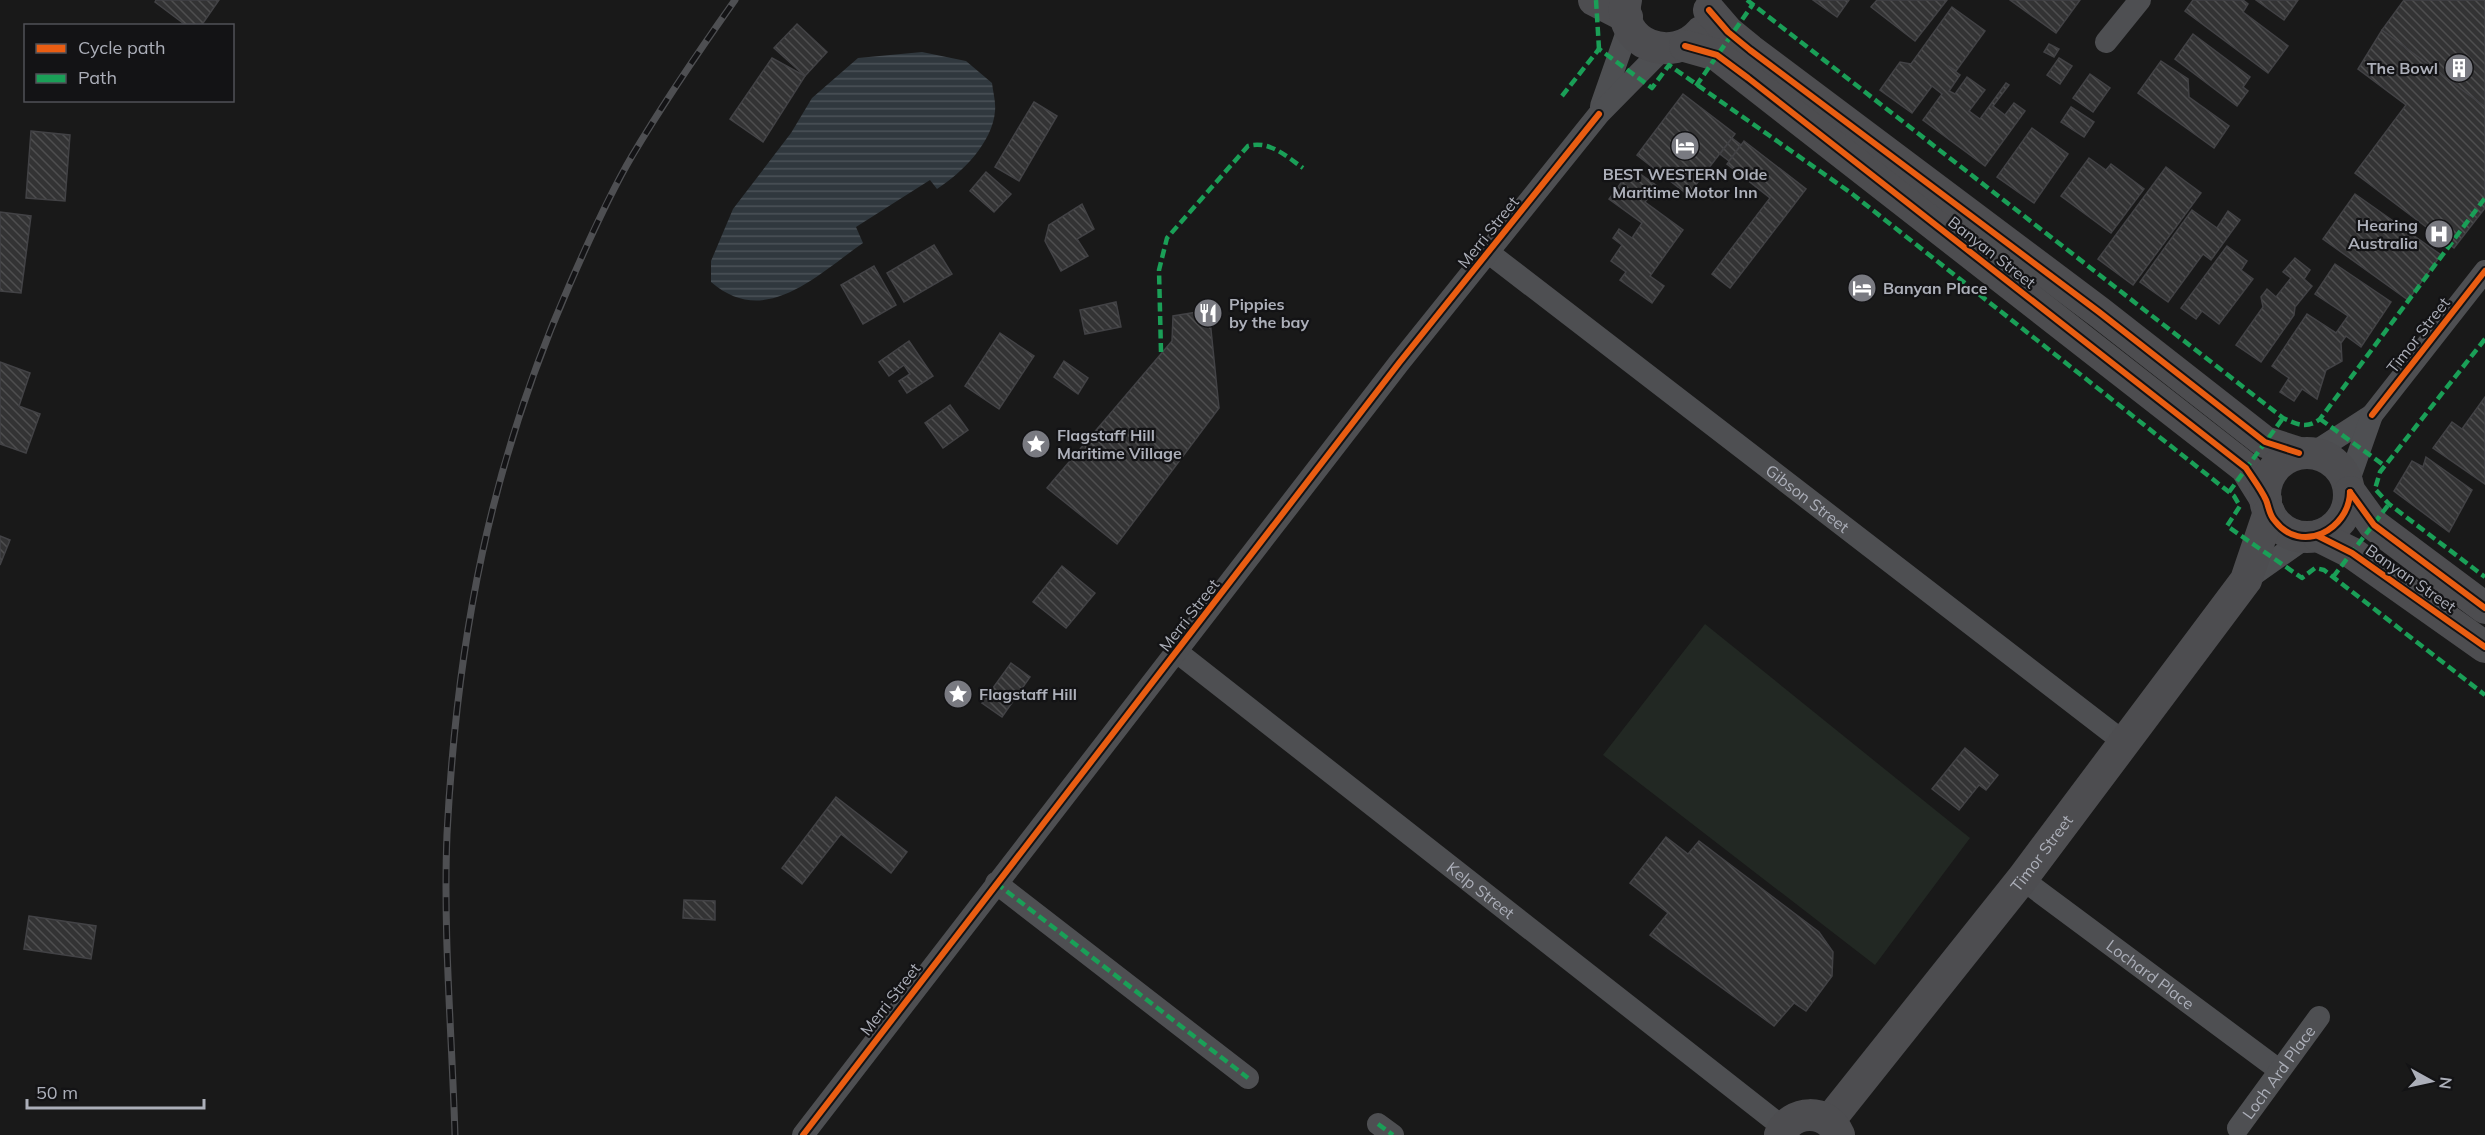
<svg xmlns="http://www.w3.org/2000/svg" width="2485" height="1135" viewBox="0 0 2485 1135" font-family="Mulish,sans-serif">
<style>
.green{fill:#222823}
.water{fill:url(#water-rules)}
.building{fill:url(#building-back-hatch);stroke:#424245;stroke-width:1.5}
.lines{fill:none;stroke-linecap:round;stroke-linejoin:round}
.street{stroke:#4e4f52;stroke-width:22}
.secondary{stroke:#4d4d50;stroke-width:32}
.rail-casing{stroke:#4e4f52;stroke-width:7}
.rail{stroke:#131315;stroke-width:4.5;stroke-dasharray:14;stroke-linecap:butt}
.quiet{stroke:#1a9f57;stroke-width:4.5;stroke-dasharray:9 4.5;stroke-linecap:butt}
.cycleway-casing{stroke:#131315;stroke-width:10}
.cycleway{stroke:#e95d12;stroke-width:6}
.labels{text-anchor:middle;stroke-width:4.5;stroke-linejoin:round;paint-order:stroke}
.poi-label{font-size:16px;font-weight:bold;fill:#acafb9;stroke:#131315;text-anchor:start}
.street-label{font-size:16px;fill:#acafb9;stroke:#131315}
</style>
<defs>
<pattern id="water-rules" width="6" height="5" patternUnits="userSpaceOnUse" patternTransform="scale(1.5)"><rect width="6" height="5" fill="#30383e"/><path d="M0 2.5h6" fill="none" stroke="#4b5258"/></pattern>
<pattern id="building-back-hatch" width="6" height="6" patternUnits="userSpaceOnUse" patternTransform="scale(1.5)"><rect width="6" height="6" fill="#333334"/><path d="M-1 5l2 2M0 0l6 6M5-1l2 2" fill="none" stroke="#4e4e4f"/></pattern>
</defs>
<rect width="100%" height="100%" fill="#191919"/>
<path class="green" d="M1705,624L1970,838L1875,965L1603,755Z"/>
<path class="water" d="M922,52L966,61L992,83C993,92 996,102 995,111C993,142 962,173 937,189L930,180L856,227L863,243C817,275 765,329 711,282V261L733,209L791,133L812,98L858,58Z"/>
<g class="building">
<path d="M156,0H219L201,26H187L155,2Z"/>
<path d="M1813,0H1849L1837,17Z"/>
<path d="M1877,0H1947L1915,41L1871,7Z"/>
<path d="M2010,0H2080L2056,33Z"/>
<path d="M2193,0H2243L2248,4L2243,12L2288,46L2268,73L2185,11Z"/>
<path d="M2256,0H2298L2284,20Z"/>
<path d="M2404,0H2485V107L2382,30Z"/>
<path d="M1952,7L1985,31L1956,71L1948,66L1960,75L1949,91L1955,94L1967,77L1985,90L1969,111L1980,119L2006,83L2009,85L1993,106L2005,115L2014,103L2025,111L1985,166L1923,120L1942,94L1932,86L1912,113L1880,90L1900,62L1911,64Z"/>
<path d="M797,24L827,52L805,76L774,48Z"/>
<path d="M2382,30L2485,107V208L2454,248L2355,173L2406,105L2358,69Z"/>
<path d="M2193,34L2250,77L2243,87L2248,91L2237,106L2175,59Z"/>
<path d="M2049,44L2059,49L2054,57L2044,52Z"/>
<path d="M772,58L805,76L763,142L730,119Z"/>
<path d="M2059,58L2072,66L2060,84L2047,75Z"/>
<path d="M2161,61L2188,79L2189,97L2229,126L2214,148L2138,93Z"/>
<path d="M2090,74L2110,88L2093,112L2073,98Z"/>
<path d="M1683,94L1735,134L1688,195L1637,155Z"/>
<path d="M1034,102L1057,116L1019,181L995,167Z"/>
<path d="M2071,107L2094,122L2084,137L2061,122Z"/>
<path d="M2032,128L2068,154L2034,203L1997,177Z"/>
<path d="M31,131L70,135L65,201L26,198Z"/>
<path d="M1732,138L1741,145L1729,161L1720,154Z"/>
<path d="M1744,141L1806,189L1730,288L1712,274L1770,198L1727,164Z"/>
<path d="M2089,158L2106,170L2111,164L2144,189L2111,233L2061,196Z"/>
<path d="M2166,167L2201,193L2133,285L2098,259Z"/>
<path d="M1632,168L1657,186L1645,202L1683,230L1650,276L1664,286L1652,303L1620,280L1626,272L1611,261L1622,245L1613,238L1619,229L1632,238L1642,223L1609,199Z"/>
<path d="M986,172L1011,194L994,212L970,191Z"/>
<path d="M2355,194L2441,255L2408,300L2323,239Z"/>
<path d="M1082,204L1094,229L1077,239L1088,256L1061,271L1045,241L1049,225Z"/>
<path d="M2192,210L2217,228L2228,211L2240,220L2211,260L2203,254L2168,302L2140,282Z"/>
<path d="M0,212L31,216L21,293L0,291Z"/>
<path d="M934,245L952,274L904,302L887,273Z"/>
<path d="M2227,246L2247,261L2241,270L2253,279L2219,324L2202,311L2196,319L2181,308Z"/>
<path d="M2295,258L2310,270L2304,279L2312,286L2295,307L2294,315L2261,362L2236,345L2263,307L2261,297L2267,289L2276,297L2291,278L2283,272Z"/>
<path d="M2335,264L2391,302L2361,347L2346,336L2341,343L2342,361L2326,370L2317,399L2302,389L2294,401L2280,392L2289,378L2272,366L2307,314L2336,333L2348,316L2315,294Z"/>
<path d="M874,266L896,305L863,324L841,285Z"/>
<path d="M1116,302L1121,327L1085,334L1080,310Z"/>
<path d="M1209,310L1219,408L1117,544L1047,488L1172,341L1173,316Z"/>
<path d="M1000,333L1034,356L999,409L965,386Z"/>
<path d="M909,341L933,376L907,393L899,381L910,374L904,365L889,376L879,362Z"/>
<path d="M1064,361L1088,378L1078,394L1054,377Z"/>
<path d="M0,362L30,373L19,406L40,414L26,453L0,444Z"/>
<path d="M2485,397V484L2433,448L2452,422L2462,429Z"/>
<path d="M950,405L968,430L943,448L925,423Z"/>
<path d="M2426,457L2472,490L2449,532L2394,491L2412,461L2423,467Z"/>
<path d="M0,536L10,540L0,565Z"/>
<path d="M1062,566L1095,593L1066,628L1033,602Z"/>
<path d="M1011,663L1030,677L1002,717L982,703Z"/>
<path d="M1965,748L1998,775L1986,790L1979,785L1959,810L1932,789Z"/>
<path d="M836,797L907,852L891,873L841,834L802,884L782,868Z"/>
<path d="M1666,837L1688,854L1699,841L1819,932L1833,952L1832,976L1806,1011L1794,1003L1774,1026L1650,935L1668,913L1630,883Z"/>
<path d="M684,900L715,901V920L683,918Z"/>
<path d="M29,916L96,926L91,959L24,949Z"/>
</g>
<g class="lines">
<g class="street">
<path d="M2106,42L2140,0"/>
<path d="M1601,106L1629,26"/>
<path id="s1" d="M1489,253L2125,743"/>
<path d="M2313,453L2372,415"/>
<path d="M2348,483L2372,415L2485,271"/>
<path d="M2246,580L2307,537"/>
<path id="s2" d="M1177,652L1784,1128"/>
<path id="s3" d="M2022,879L2279,1070"/>
<path d="M996,883L1248,1078"/>
<path d="M1378,1124L1393,1135"/>
<path id="s4" d="M2238,1128L2319,1017"/>
<path d="M803,1135L1399,363L1599,114L1662,50"/>
</g>
<g class="secondary">
<path d="M1594,0L1627,17"/>
<path d="M1626,0C1616,44 1673,65 1701,32"/>
<path d="M1709,10L1728,32L1750,50L2099,312L2265,442L2299,453"/>
<path d="M1685,46L1717,55L2246,468L2266,500"/>
<circle cx="2307" cy="495" r="42"/>
<path d="M2350,492L2374,525L2485,608"/>
<path d="M2318,536L2352,553L2485,647"/>
<path id="s5" d="M1829,1121L2022,879L2246,580L2269,512"/>
<path d="M1780,1135C1792,1109 1827,1108 1839,1135"/>
</g>
<g class="rail-casing">
<path id="rail" d="M455,1135C452,1035 443,934 447,834C457,638 490,466 569,286C588,242 608,197 632,156C664,102 699,51 735,0"/>
</g>
<use href="#rail" class="rail"/>
<g class="quiet">
<path d="M1596,0L1599,49"/>
<path d="M1747,0L2283,418C2298,425 2307,429 2320,419L2485,198"/>
<path d="M1696,86L1753,4"/>
<path d="M1562,96L1599,49L1652,88L1669,65L1851,193L2234,496L2240,506L2227,526L2302,578L2315,568L2324,570L2485,695"/>
<path d="M2485,339L2380,472L2375,489L2389,504L2485,577"/>
<path d="M1161,352L1159,270L1167,238L1248,146C1269,140 1286,156 1303,168"/>
<path d="M2320,419L2385,466"/>
<path d="M2229,492L2283,418"/>
<path d="M2333,577L2389,504"/>
<path d="M996,883L1248,1078"/>
<path d="M1378,1124L1393,1135"/>
</g>
<g class="cycleway-casing">
<g id="cycleway">
<path d="M1709,10L1728,32L1750,50L2099,312L2265,442L2299,453"/>
<path d="M1685,46L1717,55L1748,78L2246,468C2253,479 2261,489 2266,500C2269,507 2269,515 2275,521C2301,555 2349,530 2350,492"/>
<path d="M2372,415L2485,271"/>
<path d="M2350,492L2374,525L2485,608"/>
<path d="M2318,536L2352,553L2485,647"/>
<path d="M803,1135L1399,363L1599,114"/>
</g>
</g>
<use href="#cycleway" class="cycleway"/>
</g>
<defs>
<g id="building-disc" transform="scale(1.5)"><circle r="9.5" fill="#797a81" stroke="#131315"/><path d="M-4-6H4V6H1V3H-1V6H-4ZM-2.5-4.3h1.7v1.8h-1.7ZM.8-4.3h1.7v1.8H.8ZM-2.5-1h1.7V.8h-1.7ZM.8-1h1.7V.8H.8Z" fill="#fff"/></g>
<g id="hotel-disc" transform="scale(1.5)"><circle r="9.5" fill="#797a81" stroke="#131315"/><path d="M-6-4.5h1.5V1H6V5H4.5V3h-9V5H-6ZM-4 0a1.8 1.8 0 1 1 3.6 0ZM.5 0V-2.5h3Q6-2.5 6 0Z" fill="#fff"/></g>
<g id="hospital-disc" transform="scale(1.5)"><circle r="9.5" fill="#797a81" stroke="#131315"/><path d="M-5-5h3v3.5h4V-5h3V5h-3V1.5h-4V5h-3Z" fill="#fff"/></g>
<g id="restaurant-disc" transform="scale(1.5)"><circle r="9.5" fill="#797a81" stroke="#131315"/><path d="M-5-6h1v4h1v-4h1v4h1v-4h1v5L-1.5 .5V6h-2V.5L-5-1ZM5-6V6H3V1.5H1.5Q1.5-4 5-6Z" fill="#fff"/></g>
<g id="sight-disc" transform="scale(1.5)"><circle r="9.5" fill="#797a81" stroke="#131315"/><path d="M0-6L1.8-2.2L6-1.7L2.9 1.2L3.7 5.4L0 3.3L-3.7 5.4L-2.9 1.2L-6-1.7L-1.8-2.2Z" fill="#fff"/></g>
</defs>
<g fill-rule="evenodd">
<use href="#building-disc" x="2459" y="68"/>
<use href="#hotel-disc" x="1685" y="146"/>
<use href="#hospital-disc" x="2439" y="234"/>
<use href="#hotel-disc" x="1862" y="288"/>
<use href="#restaurant-disc" x="1208" y="313"/>
<use href="#sight-disc" x="1036" y="444"/>
<use href="#sight-disc" x="958" y="694"/>
</g>
<g class="labels">
<g class="poi-label">
<text x="2438" y="74" text-anchor="end">The Bowl</text>
<text x="1685" y="180" text-anchor="middle">BEST WESTERN Olde<tspan x="1685" dy="18">Maritime Motor Inn</tspan></text>
<text x="2418" y="231" text-anchor="end">Hearing<tspan x="2418" dy="18">Australia</tspan></text>
<text x="1883" y="294">Banyan Place</text>
<text x="1229" y="310">Pippies<tspan x="1229" dy="18">by the bay</tspan></text>
<text x="1057" y="441">Flagstaff Hill<tspan x="1057" dy="18">Maritime Village</tspan></text>
<text x="979" y="700">Flagstaff Hill</text>
</g>
<g class="street-label">
<text transform="translate(1488 232) rotate(-51)" y="6">Merri Street</text>
<text transform="translate(1992 252) rotate(38)" y="6">Banyan Street</text>
<text transform="translate(2418 335) rotate(-52)" y="6">Timor Street</text>
<text dy="6" stroke="none"><textPath href="#s1" startOffset="402">Gibson Street</textPath></text>
<text transform="translate(2411 578) rotate(35)" y="6">Banyan Street</text>
<text transform="translate(1189 615) rotate(-52)" y="6">Merri Street</text>
<text dy="6" stroke="none"><textPath href="#s5" startOffset="342">Timor Street</textPath></text>
<text dy="6" stroke="none"><textPath href="#s2" startOffset="386">Kelp Street</textPath></text>
<text dy="6" stroke="none"><textPath href="#s3" startOffset="160">Lochard Place</textPath></text>
<text transform="translate(890 999) rotate(-52)" y="6">Merri Street</text>
<text dy="6" stroke="none"><textPath href="#s4" startOffset="69">Loch Ard Place</textPath></text>
</g>
</g>
<rect x="24" y="24" width="210" height="78" fill="#131315" stroke="#505157" stroke-width="1.5"/>
<rect x="36" y="44" width="30" height="9" fill="#e95d12" stroke="#505157" stroke-width="1.5"/>
<text x="78" y="54" font-size="18" fill="#acafb9">Cycle path</text>
<rect x="36" y="74" width="30" height="9" fill="#1a9f57" stroke="#505157" stroke-width="1.5"/>
<text x="78" y="84" font-size="18" fill="#acafb9">Path</text>
<g transform="translate(2431 1081) rotate(98)" stroke="#131315" stroke-width="4.5" paint-order="stroke">
<path d="M0-4.5L10 22L0 15L-10 22Z" fill="#acafb9"/>
<text y="-9" font-size="16" font-weight="bold" text-anchor="middle" fill="#acafb9">N</text>
</g>
<path d="M27 1099v9h177v-9" fill="none" stroke="#acafb9" stroke-width="3"/>
<text x="36" y="1099" font-size="18" fill="#acafb9" stroke="#131315" stroke-width="4.5" paint-order="stroke">50 m</text>
</svg>
